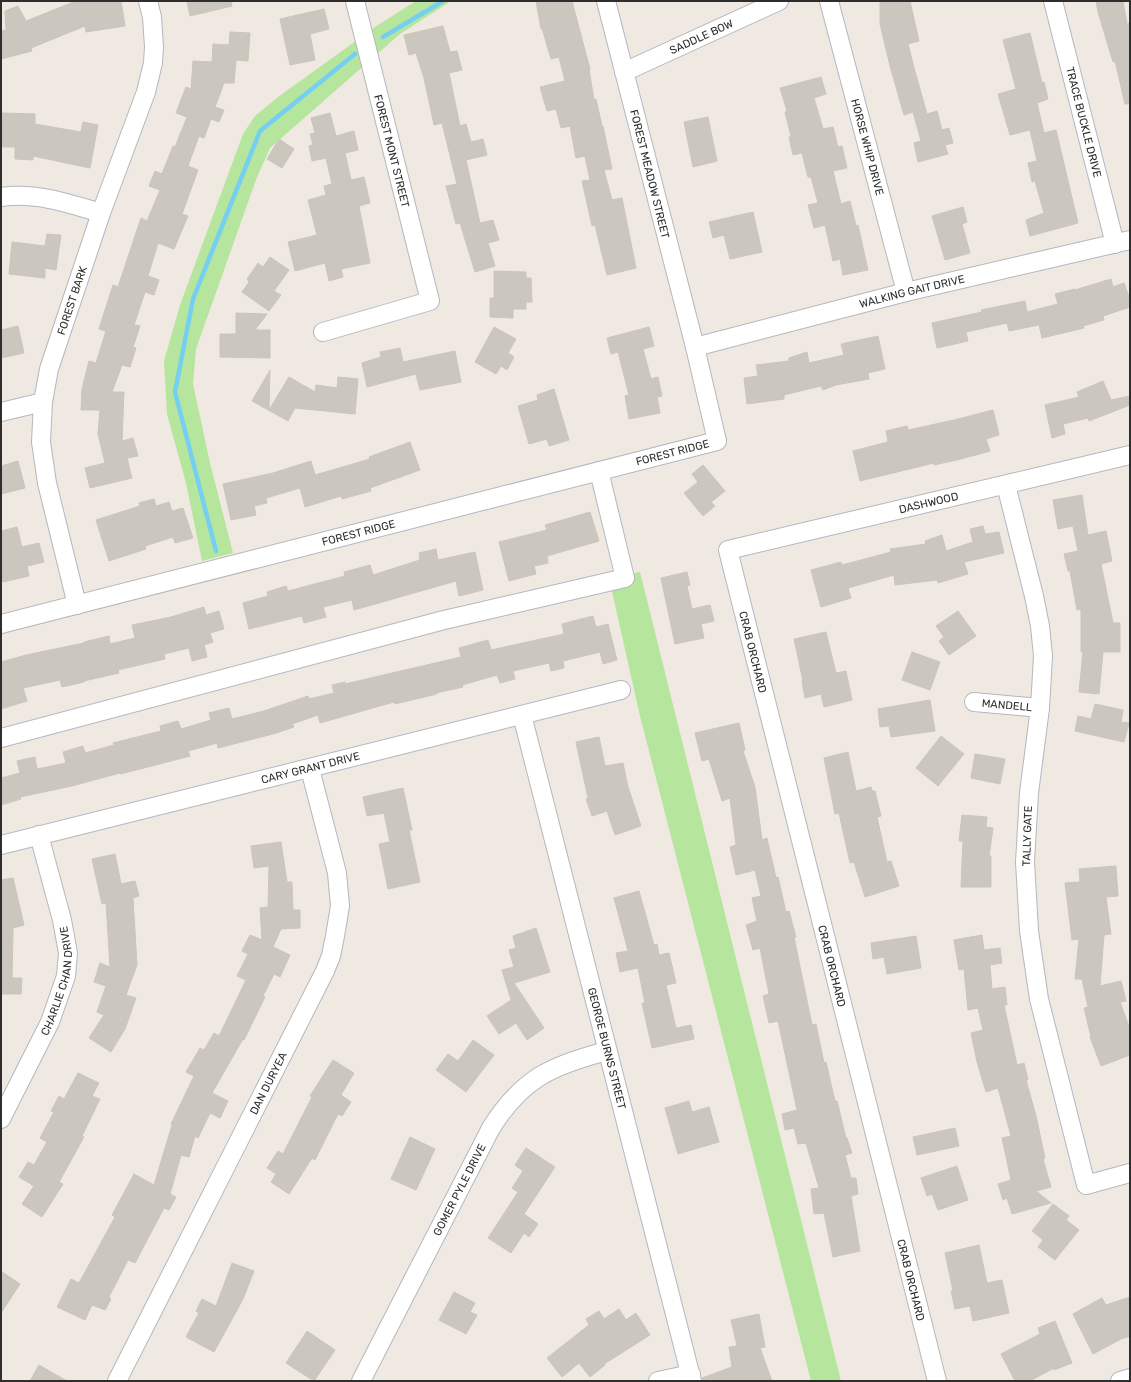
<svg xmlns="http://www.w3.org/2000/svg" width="1131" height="1382" viewBox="0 0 1131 1382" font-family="Rubik,sans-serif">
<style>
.green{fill:#b6e59e}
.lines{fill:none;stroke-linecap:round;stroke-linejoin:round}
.stream{stroke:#75cff0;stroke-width:4.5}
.building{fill:#cbc7bf;stroke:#cbc5ba}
.minor-casing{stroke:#b4b7c1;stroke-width:20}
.minor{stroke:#fff;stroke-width:18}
.labels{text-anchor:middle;stroke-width:3;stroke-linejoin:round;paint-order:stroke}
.street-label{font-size:11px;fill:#2e2e2e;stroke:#fff}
</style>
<rect width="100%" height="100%" fill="#efe9e1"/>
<g class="green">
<path d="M416,1H451L400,34L270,148L257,177L196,349L193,384L210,463L233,553L202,561L186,483L167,414L164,361L180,305L243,134L255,116L278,97L378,25Z"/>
<path d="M640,572L841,1381H811L640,716L609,578Z"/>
</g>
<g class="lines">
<g class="stream">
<path d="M383,37L443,1"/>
<path d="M216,551L175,392L193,299L260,131L355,54"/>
</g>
</g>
<g class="building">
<path d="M76,1H121L125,26L86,32L85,26L31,48L32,51L1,59V31L6,30L5,11L18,6L26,21Z"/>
<path d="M187,1H231L232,6L190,16Z"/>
<path d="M536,1H572L590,69H589L594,100L596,99L602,126H603L612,169L604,170L612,200L622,198L636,268L607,275L595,225L592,226L582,181L590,180L585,156L576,158L570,126L561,128L556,109L547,111L540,87L565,81L559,57L551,59L542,28L541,29Z"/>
<path d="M880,1H910L919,41L908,44L914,68L927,114L937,111L942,130L949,128L953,143L945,145L948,154L918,162L914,143L921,141L913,112L904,115L890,66L880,24Z"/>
<path d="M1096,1H1123L1127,24L1130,23V104H1125L1115,61L1113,62L1098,12Z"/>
<path d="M324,9L329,29L310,34L315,60L290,65L280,19Z"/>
<path d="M443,26L450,52L457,51L462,70L449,73L460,126L466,124L471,142L483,139L487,155L466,160L480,223L493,220L499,240L488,243L495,266L475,272L460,223L456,224L446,186L457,184L442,123L434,125L424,78L416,53L409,55L404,35Z"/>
<path d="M230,32L250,33L248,61L236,60L234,83H224L215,107L224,110L219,122L211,119L204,138L199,136L188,166L198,170L182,214L188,216L174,249L158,243L148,276L159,280L154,295L145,292L134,325L140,326L133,347L136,348L130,367L122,365L112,392H124L122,441L133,438L138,456L127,458L132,478L90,488L85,468L105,463L98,434L100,410H81L82,389L89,361L96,363L106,331L99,329L113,285L118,287L141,218L147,221L160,190L149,186L155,171L162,174L173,146L175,147L187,117L176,113L186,87L191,89L193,61L212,62L213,44L229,45Z"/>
<path d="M1030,33L1042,83L1044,82L1048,99L1037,103L1044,133L1056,130L1078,223L1030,236L1026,220L1044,213L1035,181L1032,182L1028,163L1037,161L1030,130L1010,135L998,94L1016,89L1003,40Z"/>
<path d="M821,77L826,94L814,98L823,129L833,127L838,147L842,146L847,168L833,171L841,204L850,201L856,226L858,225L868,270L843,275L840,259L833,261L825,225L814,228L808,205L818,203L811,177H808L802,153L793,155L789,137L791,136L785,112L787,111L780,88Z"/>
<path d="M1,113L35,114V124L81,132L83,122L98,125L90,168L33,156V160L15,159V147H1Z"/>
<path d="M330,113L336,136L354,131L358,150L345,153L351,180L364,177L370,203L359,206L370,263L341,269L343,277L329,281L325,263L295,271L288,242L317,235L308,200L326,195L324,186L332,184L326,158L312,161L309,146L313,145L310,134L315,133L311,118Z"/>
<path d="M708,117L717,161L693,167L684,122Z"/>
<path d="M279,139L294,149L282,168L267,159Z"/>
<path d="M963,207L967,222L962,224L970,253L945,260L932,216Z"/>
<path d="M753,212L762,252L730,259L724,235L713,238L709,222Z"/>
<path d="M47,234L61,235L56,270L45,268V278L9,274L12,242L45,246Z"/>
<path d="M270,257L289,270L274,291L281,295L269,311L242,292L249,282L247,279L258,263L263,267Z"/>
<path d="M494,271L526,272V278H531L532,302H526V309H513V318L490,317V298H494Z"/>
<path d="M1111,279L1113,287L1124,283L1130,300V307L1103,316L1104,320L1083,326L1084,328L1042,338L1039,325L1009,331L1007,323L966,332L968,341L937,348L932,323L982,312L981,310L1025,301L1027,312L1058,304L1055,294L1075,289V290Z"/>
<path d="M236,313L267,314L255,330H270V358L220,357V334H236Z"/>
<path d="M18,326L24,353L1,358V330Z"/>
<path d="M494,327L516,339L508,353L514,357L507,370L501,366L496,374L475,362Z"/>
<path d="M649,327L654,346L643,349L651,379L658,377L662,396L657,397L660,413L629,419L625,396L629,395L618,352L611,354L607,338Z"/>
<path d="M878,336L885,369L868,373L869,379L836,385L823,390L821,386L784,395V399L747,404L744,378L758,376L756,365L789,361V358L807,352L809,363L844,355L841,344Z"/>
<path d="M400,348L403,362L455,351L461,382L420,390L416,374L367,387L362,363L381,357L380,352Z"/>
<path d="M270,370L269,410L289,377L315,392L316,385L337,388L338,377L358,379L355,414L295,408L288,421L252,401Z"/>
<path d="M1103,381L1111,400L1130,396V405L1089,421L1088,418L1063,424L1065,434L1052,438L1045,405L1079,397L1077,392Z"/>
<path d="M554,389L569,440L549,446L547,439L529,444L518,406L538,400L537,395Z"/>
<path d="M993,410L999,435L986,439L990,451L961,459L934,465V463L860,481L853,451L888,442L886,431L907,426L908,430L954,420Z"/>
<path d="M410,442L420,470L370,488L371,491L342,499L341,496L305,507L300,488L266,498L267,503L254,506L256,515L231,520L223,484L273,473L311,461L315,475L370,459L369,457Z"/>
<path d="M18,461L25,488L1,494V466Z"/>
<path d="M703,465L725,491L711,502L715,506L703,516L684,493L698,482L692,474Z"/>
<path d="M1082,495L1088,535L1106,531L1112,561L1101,564L1113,623H1120V652H1103L1099,694L1079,692L1083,652H1081V609L1077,610L1070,571H1068L1064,554L1078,551L1073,526L1058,529L1053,500Z"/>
<path d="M154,499L156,506L169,502L172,511L183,508L193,538L175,543L173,537L145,546L146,549L109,561L96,520L140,506L139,503Z"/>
<path d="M590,512L599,541L547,556L548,563L534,566L536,574L509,581L499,542L547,530L545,525Z"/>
<path d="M983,526L985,534L999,532L1004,553L964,562L968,574L938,583L937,580L895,585L894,575L848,588L851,598L821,607L811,570L841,562L842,565L891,552L890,549L926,544L925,541L942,535L946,551L973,542L970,529Z"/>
<path d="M17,527L22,547L39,543L44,562L27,566L29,576L3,582L1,573V531Z"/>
<path d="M436,549L438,560L475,552L483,590L459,596L456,581L354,610L352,600L323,607L326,617L304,623L302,616L249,629L243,603L268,596L267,592L286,586L288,591L345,576L344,572L370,565L373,575L420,560L419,553Z"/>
<path d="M687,572L690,585L687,586L692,609L710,605L714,621L701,624L704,638L675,644L661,578Z"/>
<path d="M204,607L206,615L219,611L224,629L210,633L213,642L204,645L207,657L192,661L189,648L164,654L165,659L118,670L119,673L84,681V682L62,687L60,680L23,688L27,701L1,709V662L26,655L84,643V642L109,636L110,644L135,638L132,625L171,617Z"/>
<path d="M958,611L976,636L949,655L939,641L944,637L936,626Z"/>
<path d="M593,616L596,627L608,624L617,660L603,664L600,652L563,661L564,668L551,671L549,663L513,671L515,679L500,683L497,675L462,685L463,687L436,693L437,694L420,698L395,704L394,702L320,723L318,715L292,724L294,727L273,734L218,748L217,743L188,751L190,756L148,767L120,774V773L72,786L20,797L21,799L1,805V778L20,773L17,761L35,757L37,769L66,763L63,752L83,746L85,753L114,745L113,743L161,731L160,726L178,721L181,729L211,720L209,713L229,708L232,719L264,711L308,696L309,699L334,693L332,685L345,682V684L461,657L459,648L488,640L491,650L564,634L562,624Z"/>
<path d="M826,632L836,673L846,671L852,700L824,707L821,694L805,698L802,681H803L794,639Z"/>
<path d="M912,652L940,662L930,690L902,680Z"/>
<path d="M930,700L935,731L891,737L889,726L880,727L878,709Z"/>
<path d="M1095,704L1123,710L1121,722L1129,723L1124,742L1075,731L1078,716L1091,719Z"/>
<path d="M739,723L745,750L743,751L755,787L762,840L767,838L776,878L778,877L786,912L789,911L796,937H794L812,1025L816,1024L824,1063L826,1062L835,1101H837L846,1138H847L852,1153L845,1155L851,1178H856L858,1194L851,1196L860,1251L833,1257L824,1213L814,1214L811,1189L819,1188L806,1143L798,1144L794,1128L785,1130L782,1114L797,1110L778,1021L769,1023L763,996L769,994L760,948L753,950L746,925L757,921L752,898L761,896L755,870L736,875L730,847L736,845L730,798L722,801L709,759L702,761L695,733Z"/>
<path d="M941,736L964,754L938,786L916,768Z"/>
<path d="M599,737L605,766L623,763L628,787L641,826L615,835L607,811L592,816L586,799L588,798L576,742Z"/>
<path d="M848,752L856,791L871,787L872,791H875L881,816L877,817L887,862L891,861L899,886L865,897L854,862L850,863L839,813L835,814L824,758Z"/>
<path d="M975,754L1005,759L1000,784L971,778Z"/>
<path d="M403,788L412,830H409L420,882L388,889L379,844L390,842L384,813L367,816L363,797Z"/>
<path d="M962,815L987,817L986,827L993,828L989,856H991V887H961L963,841H959Z"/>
<path d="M281,842L287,882H292L293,910H300V928L281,929L273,947L290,955L280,977L274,974L263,996L265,997L244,1040L243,1039L212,1093L228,1101L220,1118L210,1113L198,1138L195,1136L189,1157L181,1155L170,1194L176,1197L169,1210L164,1208L135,1263L128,1260L109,1297L111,1299L105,1310L92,1305L85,1320L57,1307L71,1279L79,1283L115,1217L112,1215L134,1174L154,1185L172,1125L171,1124L194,1076L186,1072L200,1048L204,1050L214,1033L219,1036L246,980L237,976L248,954L242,951L250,935L262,940L260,908L268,907L269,866L254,868L251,846Z"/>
<path d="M115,854L121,884L135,881L139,896L133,898L137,965L126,995L136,998L125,1029L111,1052L89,1038L104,1015L97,1012L106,986L94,982L100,963L110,967L106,903L102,904L92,859Z"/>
<path d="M1116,866L1118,896L1106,897L1111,934L1104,935L1100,986L1121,981L1126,1001L1120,1002L1130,1029V1055L1101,1066L1090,1037H1091L1084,1008L1088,1007L1082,979H1075L1079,939L1072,940L1065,883L1080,882L1079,869Z"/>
<path d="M13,878L24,925L13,928L12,978H22L21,994H1V880Z"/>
<path d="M639,891L654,945L657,944L659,955L669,953L676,983L666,985L676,1028L691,1025L694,1039L652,1048L642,1003H645L638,968L620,972L616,953L628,951L614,898Z"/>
<path d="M536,928L550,972L514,983L544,1028L527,1040L516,1023L499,1034L487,1016L511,1000L502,970L514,967L509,950L516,948L513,936Z"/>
<path d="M982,935L984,950L1000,948L1002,963L990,965L992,989L1005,987L1007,1005H1004L1017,1065L1024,1063L1028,1080H1026L1036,1116L1045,1158L1043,1159L1051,1187L1036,1191L1051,1203L1012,1214L1007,1198L1003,1200L998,1184L1011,1180L1002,1138L1011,1136L998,1088L986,1092L977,1062L971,1033L983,1030L978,1008L968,1010L964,969L959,970L954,940Z"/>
<path d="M916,936L921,968L887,974L884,957L873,959L871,943Z"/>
<path d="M473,1040L494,1055L466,1092L436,1070L448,1054L458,1061Z"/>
<path d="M333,1060L354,1073L341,1095L351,1102L342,1116L338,1114L315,1160L312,1158L289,1194L271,1182L276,1174L267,1168L278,1151L283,1154L312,1097L310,1096Z"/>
<path d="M78,1073L99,1083L92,1096L100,1099L82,1136L84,1137L59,1182L63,1184L42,1217L22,1204L34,1186L19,1177L28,1162L34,1165L47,1142L40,1138L54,1112L51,1111L59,1096L64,1099Z"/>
<path d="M689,1101L692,1112L709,1107L719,1142L678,1154L665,1108Z"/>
<path d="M955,1128L959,1146L917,1155L913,1137Z"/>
<path d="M410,1137L435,1149L416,1190L391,1179Z"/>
<path d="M526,1148L555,1167L524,1214L538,1224L529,1237L524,1233L511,1253L488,1238L518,1192L512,1188L523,1171L515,1165Z"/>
<path d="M957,1166L968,1200L938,1210L932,1194L927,1196L921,1178Z"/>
<path d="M1053,1204L1069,1216L1066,1220L1079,1230L1055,1260L1038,1247L1043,1240L1032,1231Z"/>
<path d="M979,1245L987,1283L1002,1280L1009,1313L973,1321L970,1306L955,1309L951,1291H953L945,1253Z"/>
<path d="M232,1263L254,1271L243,1299L214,1352L186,1337L199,1313L196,1311L202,1299L216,1306Z"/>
<path d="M1,1271L20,1284L1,1313Z"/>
<path d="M454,1292L475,1303L470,1312L477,1315L466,1334L439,1320Z"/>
<path d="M1130,1297V1336L1121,1339L1093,1354L1073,1314L1102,1298L1106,1305Z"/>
<path d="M619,1309L626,1320L636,1313L650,1335L604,1364L605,1365L590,1377L579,1363L562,1377L547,1358L589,1325L586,1319L599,1311L604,1319Z"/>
<path d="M759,1314L765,1347L760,1348L772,1381H702V1378L732,1367L729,1347L737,1346L731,1320Z"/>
<path d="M1055,1321L1072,1363L1054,1370V1368L1030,1381H1015L1001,1354L1040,1334L1038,1328Z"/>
<path d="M307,1331L335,1350L314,1381L286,1363Z"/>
<path d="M39,1365L67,1381H30Z"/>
</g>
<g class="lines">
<g class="minor-casing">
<g id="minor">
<path id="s1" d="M829,1L906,292"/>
<path id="s2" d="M1053,1L1115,244"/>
<path id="s3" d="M624,72L779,1"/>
<path d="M1,197C35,192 68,203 101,213"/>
<path d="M323,332L430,301L355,1"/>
<path id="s4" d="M695,347L906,292L1130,240"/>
<path d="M1,412L43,402"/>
<path d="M1006,485L1034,596L1040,626L1043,656L1040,708L1029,793L1025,862L1029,931L1039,999L1086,1185L1130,1173"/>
<path id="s5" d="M77,605L47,483L41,442L43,402L49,369L101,213L146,92L153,63L154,47L152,17L148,1"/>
<path id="s6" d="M1,624L717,441L695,347L606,1"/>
<path id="s7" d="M974,702L1040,708"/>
<path id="s8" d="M522,715L692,1381"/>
<path d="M1,738L444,620L625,578L599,471"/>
<path id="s9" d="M1,845L621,690"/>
<path id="s10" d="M1,1119L50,1022L66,976L68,953L62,920L39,835"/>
<path id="s11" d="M117,1381L325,971L331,956L335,936L340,906L337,873L310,769"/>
<path id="s12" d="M361,1381L491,1128C522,1078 553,1065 607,1051"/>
<path d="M658,1381L691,1374"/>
<path id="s13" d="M937,1381L728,550L1130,455"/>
<path d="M1120,1381L1130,1378"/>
</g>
</g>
<use href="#minor" class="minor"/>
</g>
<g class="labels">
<g class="street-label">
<text dy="4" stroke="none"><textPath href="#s3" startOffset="85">SADDLE BOW</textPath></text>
<text dy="4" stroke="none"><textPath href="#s2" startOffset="125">TRACE BUCKLE DRIVE</textPath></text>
<text dy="4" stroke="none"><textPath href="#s1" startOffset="151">HORSE WHIP DRIVE</textPath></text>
<text transform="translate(392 151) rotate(76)" y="4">FOREST MONT STREET</text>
<text transform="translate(650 174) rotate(76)" y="4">FOREST MEADOW STREET</text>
<text dy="4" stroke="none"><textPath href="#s4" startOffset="224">WALKING GAIT DRIVE</textPath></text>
<text dy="4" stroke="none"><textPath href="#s5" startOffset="313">FOREST BARK</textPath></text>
<text dy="4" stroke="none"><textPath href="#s6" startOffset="693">FOREST RIDGE</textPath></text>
<text dy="4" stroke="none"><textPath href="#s13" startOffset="1063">DASHWOOD</textPath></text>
<text dy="4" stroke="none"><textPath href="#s6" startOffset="369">FOREST RIDGE</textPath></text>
<text transform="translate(753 652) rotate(76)" y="4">CRAB ORCHARD</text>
<text dy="4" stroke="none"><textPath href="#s7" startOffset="33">MANDELL</textPath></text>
<text dy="4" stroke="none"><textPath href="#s9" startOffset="319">CARY GRANT DRIVE</textPath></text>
<text transform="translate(1027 836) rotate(-88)" y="4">TALLY GATE</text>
<text transform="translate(832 966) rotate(76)" y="4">CRAB ORCHARD</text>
<text dy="4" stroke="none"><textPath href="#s10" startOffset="151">CHARLIE CHAN DRIVE</textPath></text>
<text dy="4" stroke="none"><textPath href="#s8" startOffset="344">GEORGE BURNS STREET</textPath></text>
<text dy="4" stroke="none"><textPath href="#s11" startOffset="334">DAN DURYEA</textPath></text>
<text dy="4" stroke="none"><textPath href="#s12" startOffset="215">GOMER PYLE DRIVE</textPath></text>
<text transform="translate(911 1280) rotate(76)" y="4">CRAB ORCHARD</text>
</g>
</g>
<rect width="1131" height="1382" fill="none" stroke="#2e2e2e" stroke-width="4"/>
</svg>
